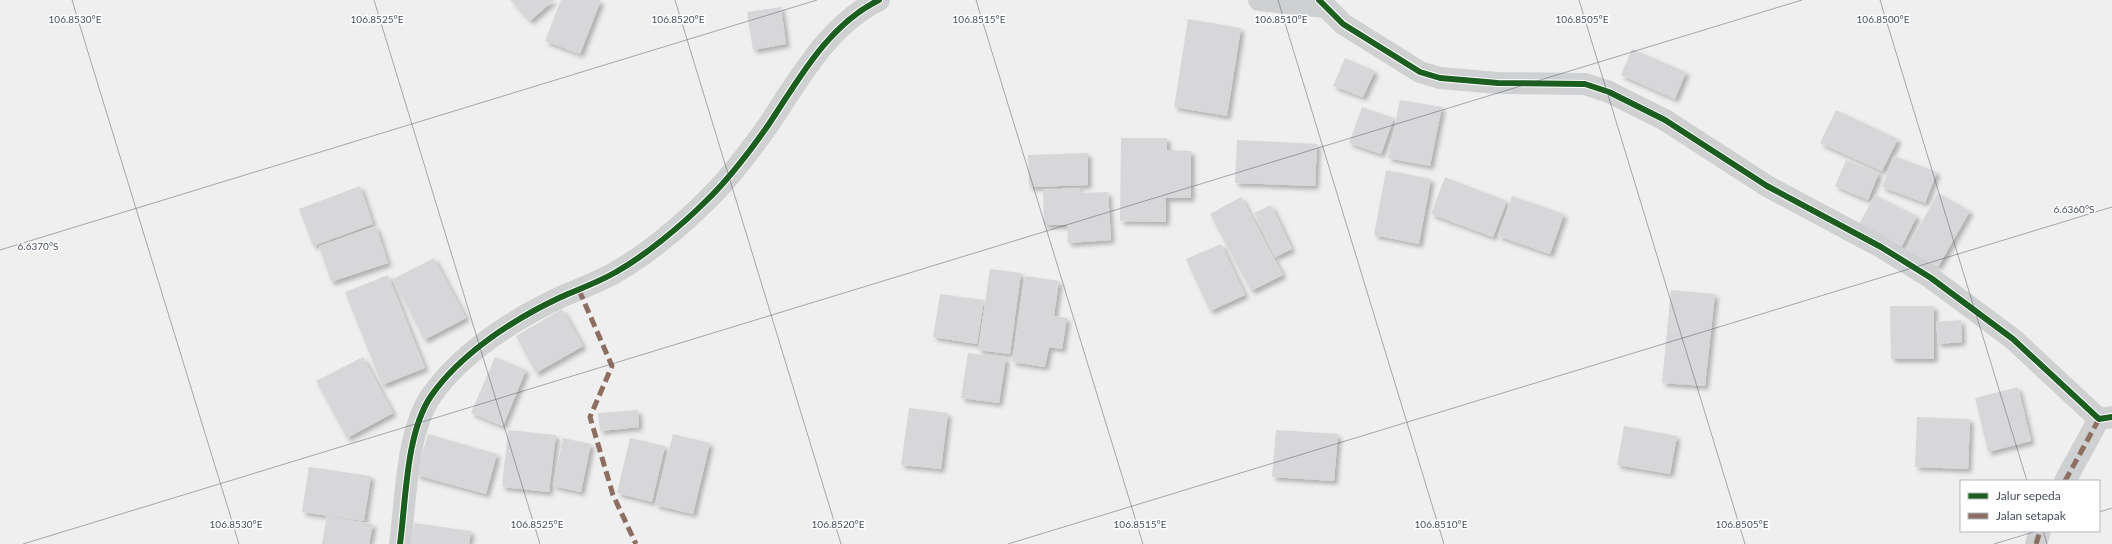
<svg xmlns="http://www.w3.org/2000/svg" width="2112" height="544" viewBox="0 0 2112 544" font-family="Lato,sans-serif">
<style>
.building{fill:#d7d7d9;filter:url(#shadow)}
.lines{fill:none;stroke-linecap:round;stroke-linejoin:round}
.minor{stroke:#ced0d2;stroke-width:22}
.quiet{stroke:#8d6e63;stroke-width:5;stroke-dasharray:10 5;stroke-linecap:butt}
.cycleway-casing{stroke:#fff;stroke-width:8}
.cycleway{stroke:#1b5e20;stroke-width:6}
.ticks{fill:none;stroke:#464e5c;stroke-width:1;stroke-opacity:0.45}
.ticks-label{font-size:10px;text-anchor:middle;fill:#464e5c;stroke:#fff;stroke-width:3;stroke-linejoin:round;paint-order:stroke}
</style>
<defs>
<filter id="shadow"><feDropShadow dx="3.5" dy="3.5" stdDeviation="2" flood-color="#0004"/></filter>
</defs>
<rect width="100%" height="100%" fill="#f0efef"/>
<g class="building">
<path d="M510,0H554L530,21Z"/>
<path d="M561,0H601L580,54L545,41Z"/>
<path d="M781,7L786,44L753,50L747,12Z"/>
<path d="M1188,19L1241,28L1227,116L1174,107Z"/>
<path d="M1632,49L1686,72L1675,99L1621,75Z"/>
<path d="M1345,58L1375,71L1363,97L1333,86Z"/>
<path d="M1400,100L1442,107L1430,166L1388,158Z"/>
<path d="M1362,107L1394,118L1381,154L1349,143Z"/>
<path d="M1836,110L1898,139L1882,171L1820,143Z"/>
<path d="M1121,138H1167V150L1191,151V198H1166V222L1120,221Z"/>
<path d="M1237,140L1317,144L1315,186L1235,183Z"/>
<path d="M1088,153V185L1029,187L1028,155Z"/>
<path d="M1894,156L1937,172L1925,203L1882,187Z"/>
<path d="M1846,160L1879,173L1868,200L1835,186Z"/>
<path d="M1386,170L1431,179L1419,244L1374,235Z"/>
<path d="M1445,177L1507,201L1493,237L1431,214Z"/>
<path d="M360,186L373,224L313,246L299,209Z"/>
<path d="M1080,188L1079,193L1108,192L1111,240L1068,243L1067,225H1044L1043,190Z"/>
<path d="M1938,193L1970,211L1938,267L1906,250Z"/>
<path d="M1875,195L1917,216L1901,248L1858,226Z"/>
<path d="M1512,196L1564,214L1550,254L1498,236Z"/>
<path d="M1241,197L1283,275L1251,291L1210,214Z"/>
<path d="M1271,205L1292,249L1275,257L1254,213Z"/>
<path d="M376,226L388,263L331,282L319,246Z"/>
<path d="M1221,244L1245,295L1210,311L1186,259Z"/>
<path d="M434,258L466,318L424,340L393,279Z"/>
<path d="M990,269L1021,273L1010,354L978,350Z"/>
<path d="M388,275L425,368L382,385L345,292Z"/>
<path d="M1025,276L1059,281L1054,316L1067,318L1062,349L1049,347L1045,367L1012,362Z"/>
<path d="M1671,290L1715,294L1705,386L1662,383Z"/>
<path d="M940,294L984,300L977,344L933,337Z"/>
<path d="M1890,306H1934V359H1891Z"/>
<path d="M562,309L583,346L536,373L516,336Z"/>
<path d="M1961,320L1962,342L1938,344L1936,322Z"/>
<path d="M968,353L1006,358L999,403L961,398Z"/>
<path d="M363,357L393,413L347,438L316,381Z"/>
<path d="M495,357L526,370L503,426L471,413Z"/>
<path d="M2018,387L2031,441L1988,452L1975,398Z"/>
<path d="M909,408L948,413L941,469L901,465Z"/>
<path d="M638,410L639,427L600,431L598,413Z"/>
<path d="M1917,417L1970,419L1968,469L1915,467Z"/>
<path d="M1624,426L1677,436L1670,474L1617,465Z"/>
<path d="M508,430L556,435L549,492L502,487Z"/>
<path d="M1276,430L1338,434L1334,481L1272,477Z"/>
<path d="M428,434L497,454L486,494L416,475Z"/>
<path d="M673,434L710,443L693,514L655,505Z"/>
<path d="M563,438L591,444L581,492L553,486Z"/>
<path d="M630,438L665,446L652,502L617,493Z"/>
<path d="M309,467L371,476L364,521L302,512Z"/>
<path d="M327,516L373,524L369,544H322Z"/>
<path d="M414,523L471,531L469,544H411Z"/>
</g>
<g class="lines">
<g class="minor">
<path d="M1259,0L1324,7"/>
<path d="M1319,0L1343,24L1420,72L1440,78L1498,83L1585,84L1609,92L1665,120L1767,186L1881,247L1931,278L2013,339L2099,419L2112,417"/>
<path d="M2065,481L2099,419"/>
<path d="M400,544C406,500 406,433 431,396C461,353 514,319 561,297C579,289 599,282 616,272C646,255 681,226 706,201C730,178 750,151 769,124C799,79 828,25 879,0"/>
<path d="M2036,544L2040,531"/>
</g>
<g class="quiet">
<path d="M579,290L612,366L590,417L613,495L636,544"/>
<path d="M2065,481L2099,419"/>
<path d="M2036,544L2040,531"/>
</g>
<g class="cycleway-casing">
<g id="cycleway">
<path d="M1319,0L1343,24L1420,72L1440,78L1498,83L1585,84L1609,92L1665,120L1767,186L1881,247L1931,278L2013,339L2099,419L2112,417"/>
<path d="M400,544C406,500 406,433 431,396C461,353 514,319 561,297C579,289 599,282 616,272C646,255 681,226 706,201C730,178 750,151 769,124C799,79 828,25 879,0"/>
</g>
</g>
<use href="#cycleway" class="cycleway"/>
</g>
<path class="ticks" d="M72,0L239,544M374,0L540,544M675,0L841,544M976,0L1143,544M1278,0L1444,544M1579,0L1745,544M1880,0L2027,481M0,250L817,0M2099,512L2112,508M2043,531L2047,544M23,544L1802,0M1008,544L2112,207M1994,544L2037,531"/>
<g class="ticks-label">
<text x="75" y="23">106.8530°E</text>
<text x="377" y="23">106.8525°E</text>
<text x="678" y="23">106.8520°E</text>
<text x="979" y="23">106.8515°E</text>
<text x="1281" y="23">106.8510°E</text>
<text x="1582" y="23">106.8505°E</text>
<text x="1883" y="23">106.8500°E</text>
<text x="2074" y="213">6.6360°S</text>
<text x="38" y="250">6.6370°S</text>
<text x="236" y="528">106.8530°E</text>
<text x="537" y="528">106.8525°E</text>
<text x="838" y="528">106.8520°E</text>
<text x="1140" y="528">106.8515°E</text>
<text x="1441" y="528">106.8510°E</text>
<text x="1742" y="528">106.8505°E</text>
</g>
<rect x="1960" y="480" width="140" height="52" fill="#ffffff" stroke="#b5b8be"/>
<rect x="1968" y="493" width="20" height="6" fill="#1b5e20" stroke="#b5b8be"/>
<text x="1996" y="500" font-size="12" fill="#464e5c">Jalur sepeda</text>
<rect x="1968" y="513" width="20" height="6" fill="#8d6e63" stroke="#b5b8be"/>
<text x="1996" y="520" font-size="12" fill="#464e5c">Jalan setapak</text>
</svg>
